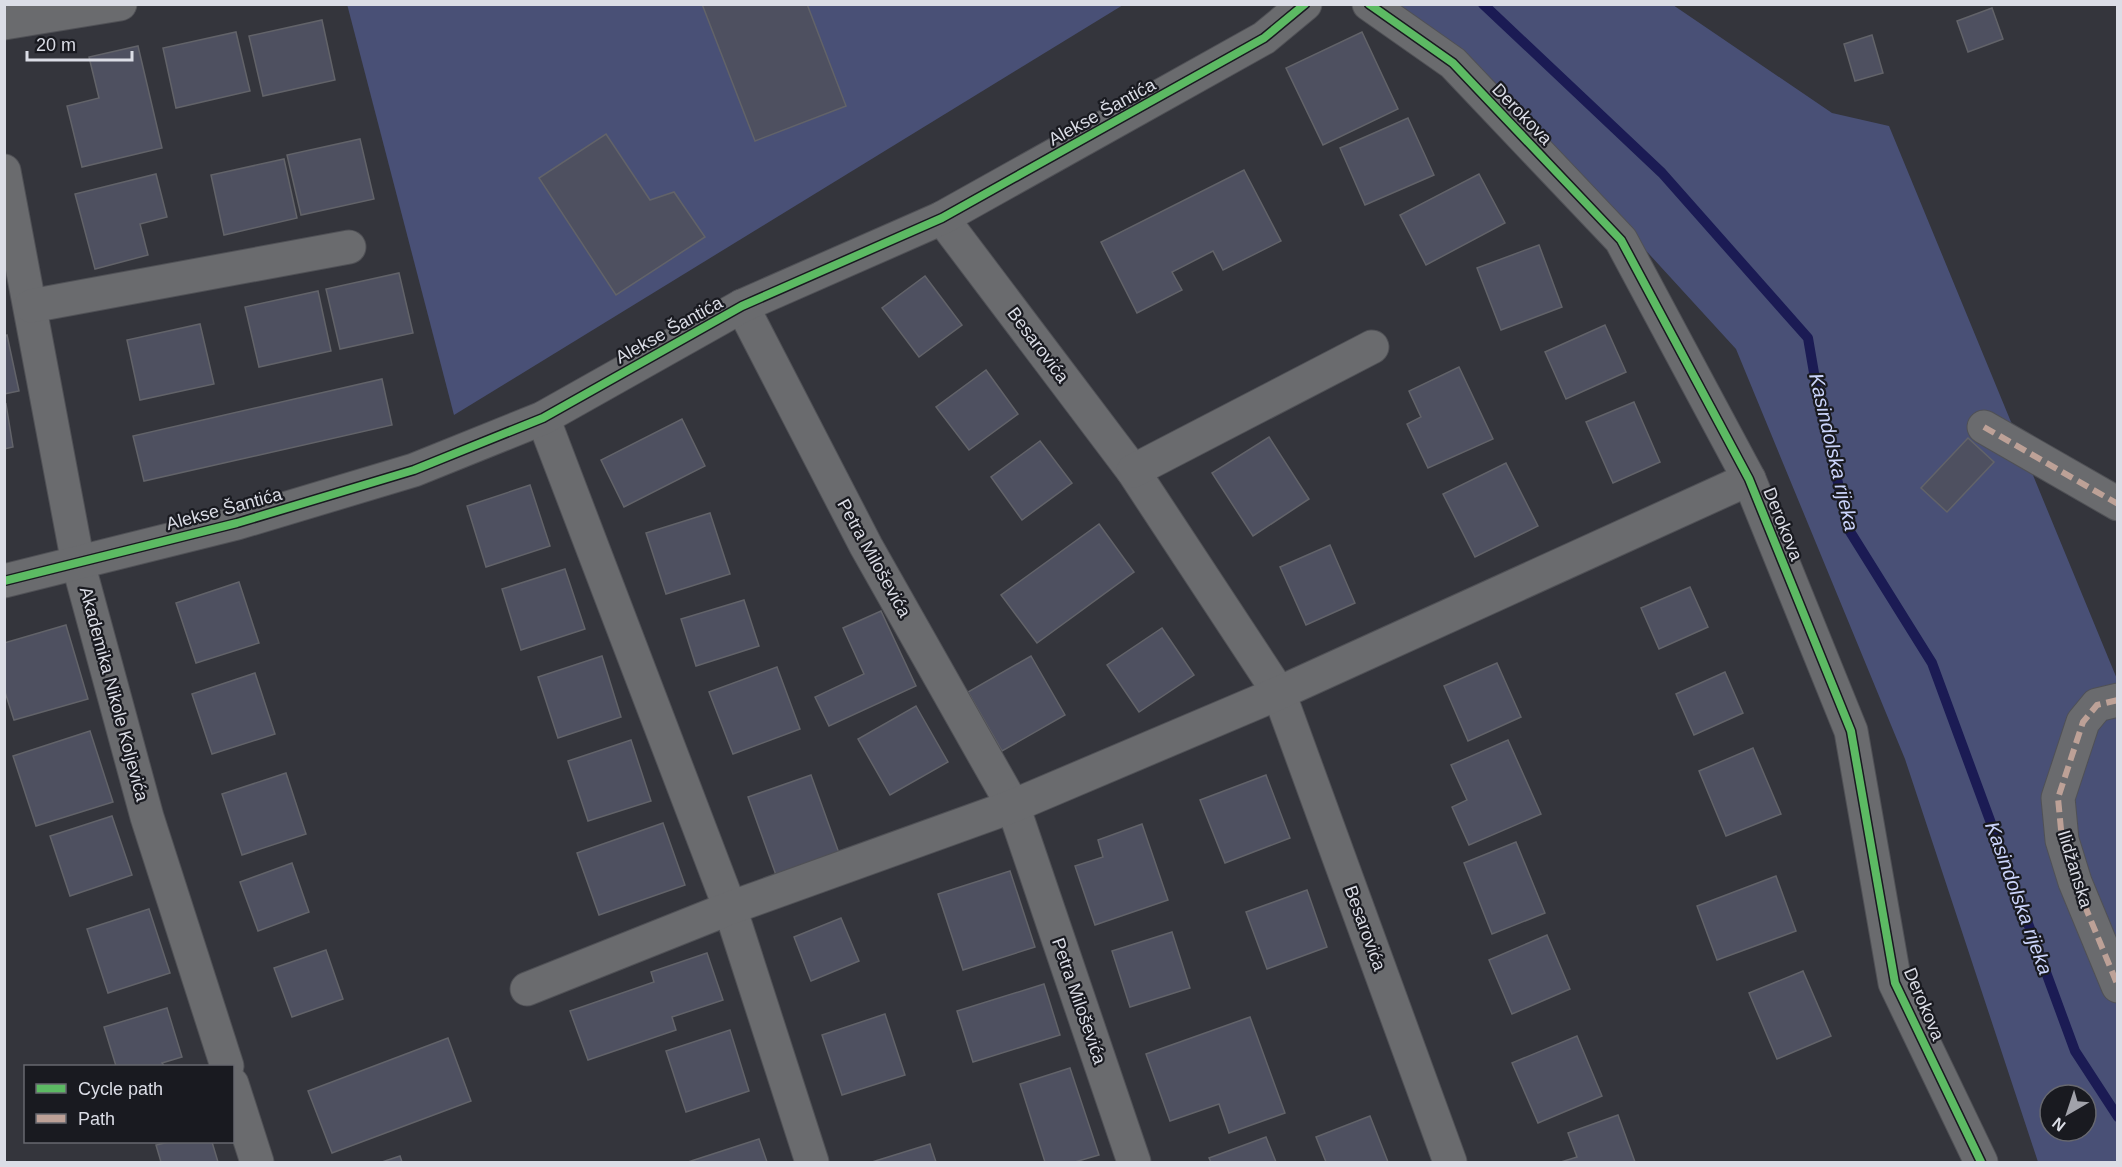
<svg xmlns="http://www.w3.org/2000/svg" width="2122" height="1167" viewBox="0 0 2122 1167" font-family="Helvetica,sans-serif">
<style>
.green{fill:#495076;fill-rule:evenodd}
.lines{fill:none;stroke-linecap:round;stroke-linejoin:round}
.stream{stroke:#1b1b54;stroke-width:10}
.building{fill:#4e5060;stroke:#626369;stroke-width:1.5}
.minor-casing{stroke:#505156;stroke-width:35}
.minor{stroke:#6a6b6e;stroke-width:33}
.quiet{stroke:#bda197;stroke-width:6;stroke-dasharray:12 6;stroke-linecap:butt}
.cycleway-casing{stroke:#191a20;stroke-width:11}
.cycleway{stroke:#5cba63;stroke-width:8}
.labels{text-anchor:middle;stroke-width:4.5;stroke-linejoin:round;paint-order:stroke}
.street-label{font-size:18px;fill:#dbdde6;stroke:#191a20}
.water-label{font-size:20px;font-style:italic;fill:#cbd4fb;stroke:#191a20}
</style>
<rect width="100%" height="100%" fill="#34353c"/>
<g class="green">
<path d="M347,4L1123,5L454,415Z"/>
<path d="M1394,5H1673L1832,113L1889,126L2117,679V1162H2038L1905,759L1736,349L1466,54ZM2050,1095H2086V1131H2050Z"/>
</g>
<g class="lines">
<path class="stream" d="M1483,4L1662,173L1808,338L1819,402L1849,530L1932,663L2075,1051L2118,1117"/>
</g>
<g class="building">
<path d="M702,4H807L846,106L755,141Z"/>
<path d="M1992,8L2003,39L1968,52L1957,21Z"/>
<path d="M322,20L335,80L263,96L249,36Z"/>
<path d="M236,32L250,91L176,108L163,48Z"/>
<path d="M1362,32L1398,109L1323,145L1286,68Z"/>
<path d="M1872,35L1883,73L1855,81L1844,44Z"/>
<path d="M138,46L162,148L82,167L67,106L99,98L89,57Z"/>
<path d="M1408,118L1434,175L1365,205L1340,148Z"/>
<path d="M606,134L650,200L674,192L705,237L616,295L539,178Z"/>
<path d="M360,139L374,199L301,215L287,155Z"/>
<path d="M284,159L297,218L224,235L211,175Z"/>
<path d="M1244,170L1281,241L1223,270L1213,251L1172,272L1182,290L1137,313L1101,242Z"/>
<path d="M156,174L167,217L140,224L148,255L95,269L75,194Z"/>
<path d="M1479,174L1505,223L1426,265L1400,215Z"/>
<path d="M1539,245L1562,307L1501,330L1477,268Z"/>
<path d="M399,273L413,333L340,349L326,289Z"/>
<path d="M925,276L962,325L919,357L882,308Z"/>
<path d="M318,291L331,351L259,367L245,307Z"/>
<path d="M200,324L214,384L140,400L127,340Z"/>
<path d="M1605,325L1626,372L1566,399L1545,352Z"/>
<path d="M7,335L19,391L4,394V336Z"/>
<path d="M1459,367L1493,439L1428,468L1407,424L1421,417L1409,391Z"/>
<path d="M986,370L1018,414L969,450L936,407Z"/>
<path d="M382,379L392,425L144,481L133,436Z"/>
<path d="M1634,402L1660,462L1613,483L1586,422Z"/>
<path d="M6,404L13,447L4,449V405Z"/>
<path d="M682,419L705,466L624,507L601,460Z"/>
<path d="M1269,437L1309,499L1253,536L1212,473Z"/>
<path d="M1968,438L1994,462L1947,512L1921,488Z"/>
<path d="M1040,441L1072,483L1022,520L991,477Z"/>
<path d="M1506,463L1538,526L1475,557L1443,494Z"/>
<path d="M530,485L550,546L486,567L467,506Z"/>
<path d="M710,513L730,574L666,594L646,533Z"/>
<path d="M1099,524L1134,572L1037,643L1001,595Z"/>
<path d="M1330,545L1355,603L1306,625L1280,567Z"/>
<path d="M565,569L585,629L521,650L502,589Z"/>
<path d="M239,582L259,643L196,663L176,603Z"/>
<path d="M1690,587L1708,627L1659,649L1641,608Z"/>
<path d="M744,600L759,646L696,666L681,619Z"/>
<path d="M881,611L916,686L829,726L815,697L864,674L843,628Z"/>
<path d="M66,625L88,699L14,720L4,689V643Z"/>
<path d="M1162,628L1194,675L1139,712L1107,665Z"/>
<path d="M602,656L621,717L558,738L538,677Z"/>
<path d="M1031,656L1065,715L1002,751L968,692Z"/>
<path d="M1497,663L1521,717L1468,741L1444,686Z"/>
<path d="M777,667L800,729L733,754L709,692Z"/>
<path d="M1725,672L1743,713L1694,735L1676,694Z"/>
<path d="M255,673L275,734L212,754L192,694Z"/>
<path d="M916,706L948,762L890,795L858,739Z"/>
<path d="M90,731L113,802L36,826L13,756Z"/>
<path d="M631,740L651,801L588,821L568,761Z"/>
<path d="M1508,740L1541,814L1469,845L1452,807L1467,800L1451,765Z"/>
<path d="M1753,748L1781,814L1726,836L1699,771Z"/>
<path d="M286,773L306,834L242,855L222,794Z"/>
<path d="M811,775L839,853L776,875L748,797Z"/>
<path d="M1266,775L1290,838L1225,863L1200,800Z"/>
<path d="M112,816L132,875L70,896L50,836Z"/>
<path d="M663,823L685,885L599,915L577,853Z"/>
<path d="M1142,824L1168,900L1095,925L1075,866L1103,857L1098,840Z"/>
<path d="M1516,842L1545,913L1492,934L1464,863Z"/>
<path d="M292,863L309,912L258,931L240,882Z"/>
<path d="M1010,871L1035,947L963,970L938,894Z"/>
<path d="M1776,876L1796,931L1717,960L1697,906Z"/>
<path d="M1307,890L1327,947L1267,969L1246,912Z"/>
<path d="M149,909L170,973L108,993L87,929Z"/>
<path d="M841,918L859,961L811,981L794,937Z"/>
<path d="M1172,932L1190,988L1130,1007L1112,951Z"/>
<path d="M1547,935L1570,989L1512,1014L1489,960Z"/>
<path d="M326,950L343,999L292,1017L274,968Z"/>
<path d="M707,953L723,1000L672,1017L676,1030L588,1060L570,1011L654,982L651,972Z"/>
<path d="M1803,971L1831,1036L1777,1059L1749,993Z"/>
<path d="M1044,984L1060,1035L973,1062L957,1011Z"/>
<path d="M167,1008L182,1057L162,1063L164,1066H116L104,1027Z"/>
<path d="M885,1014L905,1075L842,1095L822,1035Z"/>
<path d="M1250,1017L1285,1113L1229,1133L1219,1104L1170,1121L1146,1054Z"/>
<path d="M730,1030L749,1091L686,1112L666,1051Z"/>
<path d="M1577,1036L1602,1096L1538,1123L1512,1063Z"/>
<path d="M448,1038L471,1101L332,1153L308,1091Z"/>
<path d="M1070,1068L1099,1155L1075,1162H1045L1020,1084Z"/>
<path d="M1618,1115L1635,1162H1561L1577,1157L1568,1133Z"/>
<path d="M1370,1116L1388,1162H1326L1316,1137Z"/>
<path d="M1266,1137L1276,1162H1211L1209,1158Z"/>
<path d="M759,1139L767,1162H688Z"/>
<path d="M169,1142H212L218,1162H161L156,1145Z"/>
<path d="M930,1144L936,1162H872Z"/>
<path d="M400,1156L402,1162H382Z"/>
</g>
<g class="lines">
<g class="minor-casing">
<g id="minor">
<path d="M1369,4L1453,63L1621,240L1749,479L1851,731L1895,983L1981,1162"/>
<path d="M4,23L120,4"/>
<path d="M4,171L78,563L147,817L227,1066"/>
<path d="M942,218L1133,471L1279,693L1450,1162"/>
<path d="M31,306L349,247"/>
<path d="M742,306L866,546L1013,806L1134,1162"/>
<path d="M543,418L730,908L812,1162"/>
<path d="M1984,427L2118,504"/>
<path d="M1133,471L1372,347"/>
<path d="M4,581L237,523L414,470L543,418L742,306L942,218L1264,38L1305,4"/>
<path d="M2118,700L2097,705L2083,722L2058,798L2062,840L2075,882L2118,986"/>
<path d="M527,989L730,908L1013,806L1279,693L1749,479"/>
<path d="M232,1084L257,1162"/>
</g>
</g>
<use href="#minor" class="minor"/>
<g class="quiet">
<path d="M1984,427L2118,504"/>
<path d="M2118,700L2097,705L2083,722L2058,798L2062,840L2075,882L2118,986"/>
</g>
<g class="cycleway-casing">
<g id="cycleway">
<path d="M1369,4L1453,63L1621,240L1749,479L1851,731L1895,983L1981,1162"/>
<path d="M4,581L237,523L414,470L543,418L742,306L942,218L1264,38L1305,4"/>
</g>
</g>
<use href="#cycleway" class="cycleway"/>
</g>
<g class="labels">
<g class="street-label">
<text transform="translate(1102 112) rotate(-29)" y="6">Alekse Šantića</text>
<text transform="translate(1522 114) rotate(46)" y="6">Derokova</text>
<text transform="translate(669 330) rotate(-29)" y="6">Alekse Šantića</text>
<text transform="translate(1038 345) rotate(53)" y="6">Besarovića</text>
<text transform="translate(224 509) rotate(-15)" y="6">Alekse Šantića</text>
<text transform="translate(1783 524) rotate(68)" y="6">Derokova</text>
<text transform="translate(874 558) rotate(61)" y="6">Petra Miloševića</text>
<text transform="translate(114 694) rotate(75)" y="6">Akademika Nikole Koljevića</text>
<text transform="translate(2075 869) rotate(73)" y="6">Ilidžanska</text>
<text transform="translate(1365 928) rotate(70)" y="6">Besarovića</text>
<text transform="translate(1079 1001) rotate(71)" y="6">Petra Miloševića</text>
<text transform="translate(1924 1004) rotate(67)" y="6">Derokova</text>
</g>
<g class="water-label">
<text transform="translate(1834 452) rotate(77)" y="7">Kasindolska rijeka</text>
<text transform="translate(2019 898) rotate(70)" y="7">Kasindolska rijeka</text>
</g>
</g>
<rect width="2122" height="1167" fill="none" stroke="#dbdde6" stroke-width="12"/>
<rect x="24" y="1065" width="210" height="78" fill="#191a20" stroke="#67686f" stroke-width="1.5"/>
<rect x="36" y="1084" width="30" height="9" fill="#5cba63" stroke="#67686f" stroke-width="1.5"/>
<text x="78" y="1095" font-size="18" fill="#dbdde6">Cycle path</text>
<rect x="36" y="1114" width="30" height="9" fill="#bda197" stroke="#67686f" stroke-width="1.5"/>
<text x="78" y="1125" font-size="18" fill="#dbdde6">Path</text>
<g transform="translate(2068 1113) rotate(219)"><circle r="28" fill="#191a20" stroke="#67686f" stroke-width="1.5"/>
<path d="M0-4.5L10 22L0 15L-10 22Z" fill="#a1a2aa"/>
<text y="-9" font-size="16" font-weight="bold" text-anchor="middle" fill="#dbdde6">N</text>
</g>
<path d="M27 51v9h105v-9" fill="none" stroke="#dbdde6" stroke-width="3"/>
<text x="36" y="51" font-size="18" fill="#dbdde6" stroke="#191a20" stroke-width="4.5" paint-order="stroke">20 m</text>
</svg>
